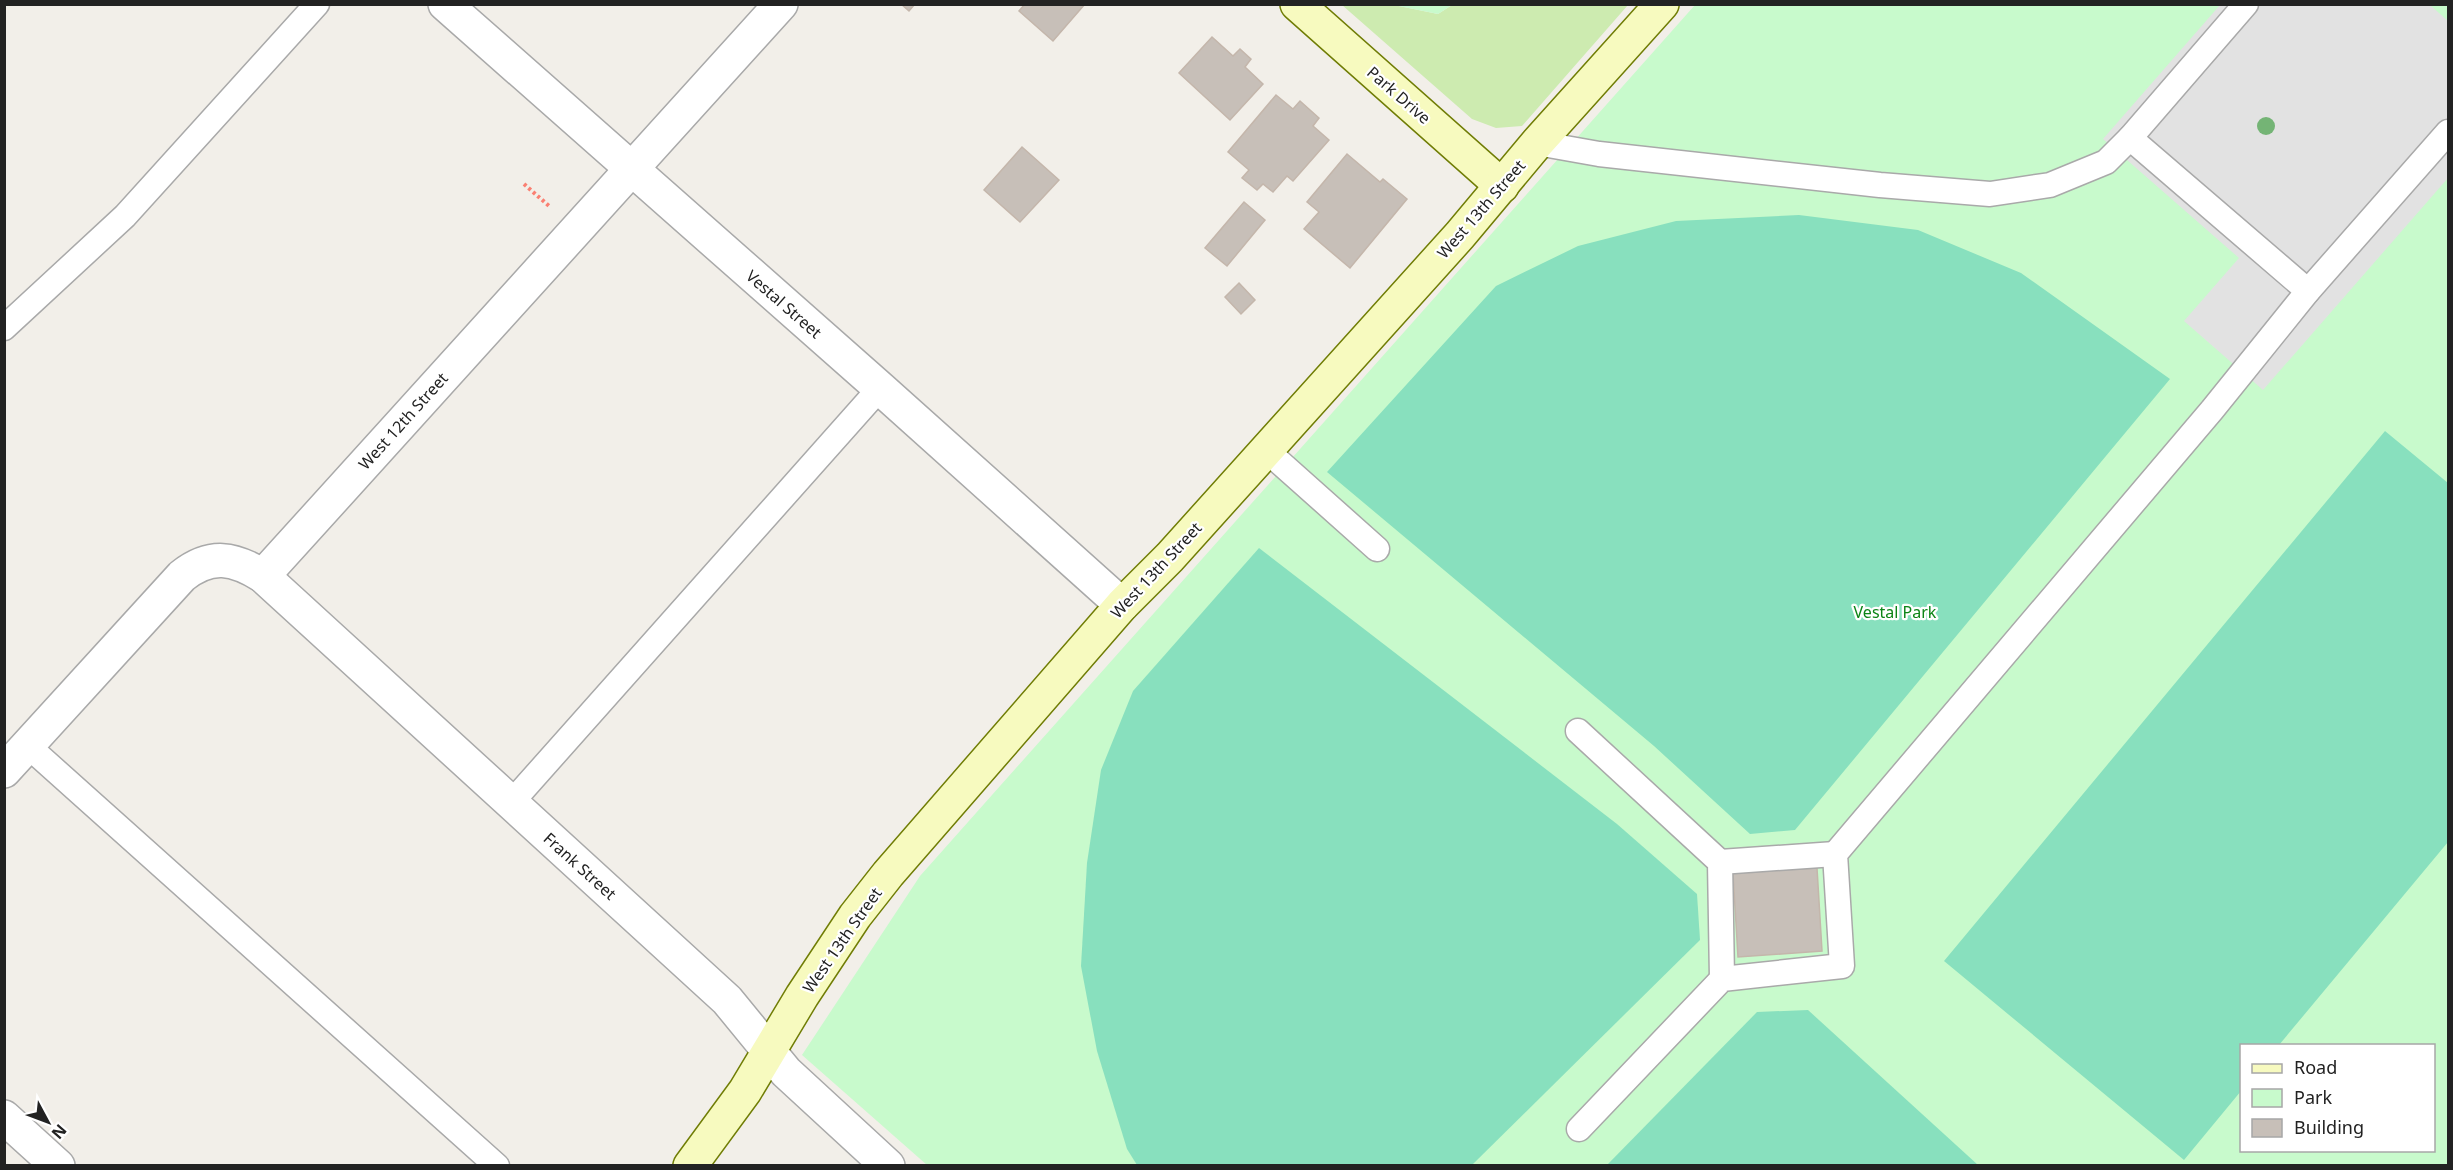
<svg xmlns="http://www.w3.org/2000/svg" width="2453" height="1170" viewBox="0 0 2453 1170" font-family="'Noto Sans',sans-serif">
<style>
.grass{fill:#cdebb0}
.park{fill:#c8facc;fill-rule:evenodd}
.pitch{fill:#88e0be}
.parking{fill:#e2e2e2}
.building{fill:#c7bfb8;stroke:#c4b6ab;stroke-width:1.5}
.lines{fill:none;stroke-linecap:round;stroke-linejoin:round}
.lane-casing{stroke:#a9a9a9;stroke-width:27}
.street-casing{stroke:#a9a9a9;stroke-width:36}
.secondary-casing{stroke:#707d05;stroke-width:36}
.path{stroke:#fa8072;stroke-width:4;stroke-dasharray:3 3;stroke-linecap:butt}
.lane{stroke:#fff;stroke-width:24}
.street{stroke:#fff;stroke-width:33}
.secondary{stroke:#f7fabf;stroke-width:33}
.tree{fill:#74b475}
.labels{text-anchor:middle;stroke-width:4.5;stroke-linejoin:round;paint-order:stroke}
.street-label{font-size:16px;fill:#222;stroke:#fff}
.park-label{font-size:16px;fill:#0c8416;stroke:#fff}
</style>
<rect width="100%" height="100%" fill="#f2efe9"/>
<path class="grass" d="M1342,5H1394L1438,14L1452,5H1628L1522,126L1496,128L1472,119Z"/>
<g class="park">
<path d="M1394,5H1452L1438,14Z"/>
<path d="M1695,5H2448V1165H927L802,1055L920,876ZM2242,1046H2434V1150H2242Z"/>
</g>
<g class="pitch">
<path d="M1799,215L1918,230L2021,273L2170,379L1795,830L1750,834L1654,746L1327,472L1496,286L1578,246L1676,221Z"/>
<path d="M2385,431L2448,483V842L2279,1045L2242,1046L2241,1091L2184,1160L1944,961Z"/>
<path d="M1259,548L1617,824L1697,894L1700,940L1472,1165H1137L1127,1149L1097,1051L1081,966L1087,863L1101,770L1133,691Z"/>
<path d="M1808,1010L1978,1165H1607L1757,1012Z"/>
</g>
<path class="parking" d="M2220,5H2430L2448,21V178L2263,390L2184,321L2239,258L2103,139Z"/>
<g class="building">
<path d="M901,4H915L909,11Z"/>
<path d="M1025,4H1085L1053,41L1019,11Z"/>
<path d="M1212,37L1233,56L1240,49L1251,59L1245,67L1263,84L1230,120L1179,73Z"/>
<path d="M1276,95L1293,109L1300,101L1319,118L1313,126L1329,140L1293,181L1287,176L1273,192L1263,184L1257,190L1242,178L1249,170L1228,152Z"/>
<path d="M1022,147L1059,180L1020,222L984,190Z"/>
<path d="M1347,154L1380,182L1383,179L1407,199L1350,268L1304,229L1319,212L1307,202Z"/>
<path d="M1244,202L1265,220L1227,266L1205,248Z"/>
<path d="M1239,283L1255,300L1241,314L1225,297Z"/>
<path d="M1817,868L1822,951L1738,957L1733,873Z"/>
</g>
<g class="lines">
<g class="lane-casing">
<g id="lane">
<path d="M2130,138L2308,291"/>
<path d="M1537,143L1599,154L1880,185L1990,194L2050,185L2106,162L2130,138L2246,4"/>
<path d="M4,328L125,216L317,4"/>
<path d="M1266,450L1377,549"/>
<path d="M1578,731L1720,862L1722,979"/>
<path d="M28,746L497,1166"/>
<path d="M511,803L880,388"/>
<path d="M1720,862L1835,854"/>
<path d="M1579,1129L1722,979L1842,966L1835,854L2212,410L2308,291L2448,132"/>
</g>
</g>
<g class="street-casing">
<g id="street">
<path d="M445,4L880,388L1122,605"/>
<path d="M263,576L781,4"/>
<path d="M4,771L182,576C211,553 234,558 263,576L727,1000L786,1072L888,1166"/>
<path d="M4,1117L58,1166"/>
</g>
</g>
<g class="secondary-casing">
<g id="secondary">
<path d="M1297,4L1502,186"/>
<path d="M690,1166L745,1091L802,996L855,916L888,874L1122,605L1170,557L1460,235L1537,143L1662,4"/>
</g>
</g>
<path class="path" d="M524,184L549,206"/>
<use href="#lane" class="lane"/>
<use href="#street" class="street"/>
<use href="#secondary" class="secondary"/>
</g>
<circle class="tree" cx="2266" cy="126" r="9"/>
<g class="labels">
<g class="street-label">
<text transform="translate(1399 95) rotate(41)" y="6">Park Drive</text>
<text transform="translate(1481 209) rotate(-49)" y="6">West 13th Street</text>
<text transform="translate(784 304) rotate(41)" y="6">Vestal Street</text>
<text transform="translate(403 421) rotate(-48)" y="6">West 12th Street</text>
<text transform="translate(1156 570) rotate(-47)" y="6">West 13th Street</text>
<text transform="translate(580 866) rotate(42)" y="6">Frank Street</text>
<text transform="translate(842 940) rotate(-55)" y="6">West 13th Street</text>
</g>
<g class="park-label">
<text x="1895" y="618">Vestal Park</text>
</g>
</g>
<rect width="2453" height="1170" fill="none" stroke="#222222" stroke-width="12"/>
<rect x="2240" y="1044" width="195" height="108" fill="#ffffff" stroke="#a7a7a7" stroke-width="1.5"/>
<rect x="2252" y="1064" width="30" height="9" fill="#f7fabf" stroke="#a7a7a7" stroke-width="1.5"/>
<text x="2294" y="1074" font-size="18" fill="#222222">Road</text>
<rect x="2252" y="1089" width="30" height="18" fill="#c8facc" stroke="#a7a7a7" stroke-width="1.5"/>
<text x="2294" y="1104" font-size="18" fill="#222222">Park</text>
<rect x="2252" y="1119" width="30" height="18" fill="#c7bfb8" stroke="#a7a7a7" stroke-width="1.5"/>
<text x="2294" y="1134" font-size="18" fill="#222222">Building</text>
<g transform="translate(48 1122) rotate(131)" stroke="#ffffff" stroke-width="4.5" paint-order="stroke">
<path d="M0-4.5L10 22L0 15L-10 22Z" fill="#222222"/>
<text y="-9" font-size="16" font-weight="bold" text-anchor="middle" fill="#222222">N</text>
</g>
</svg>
